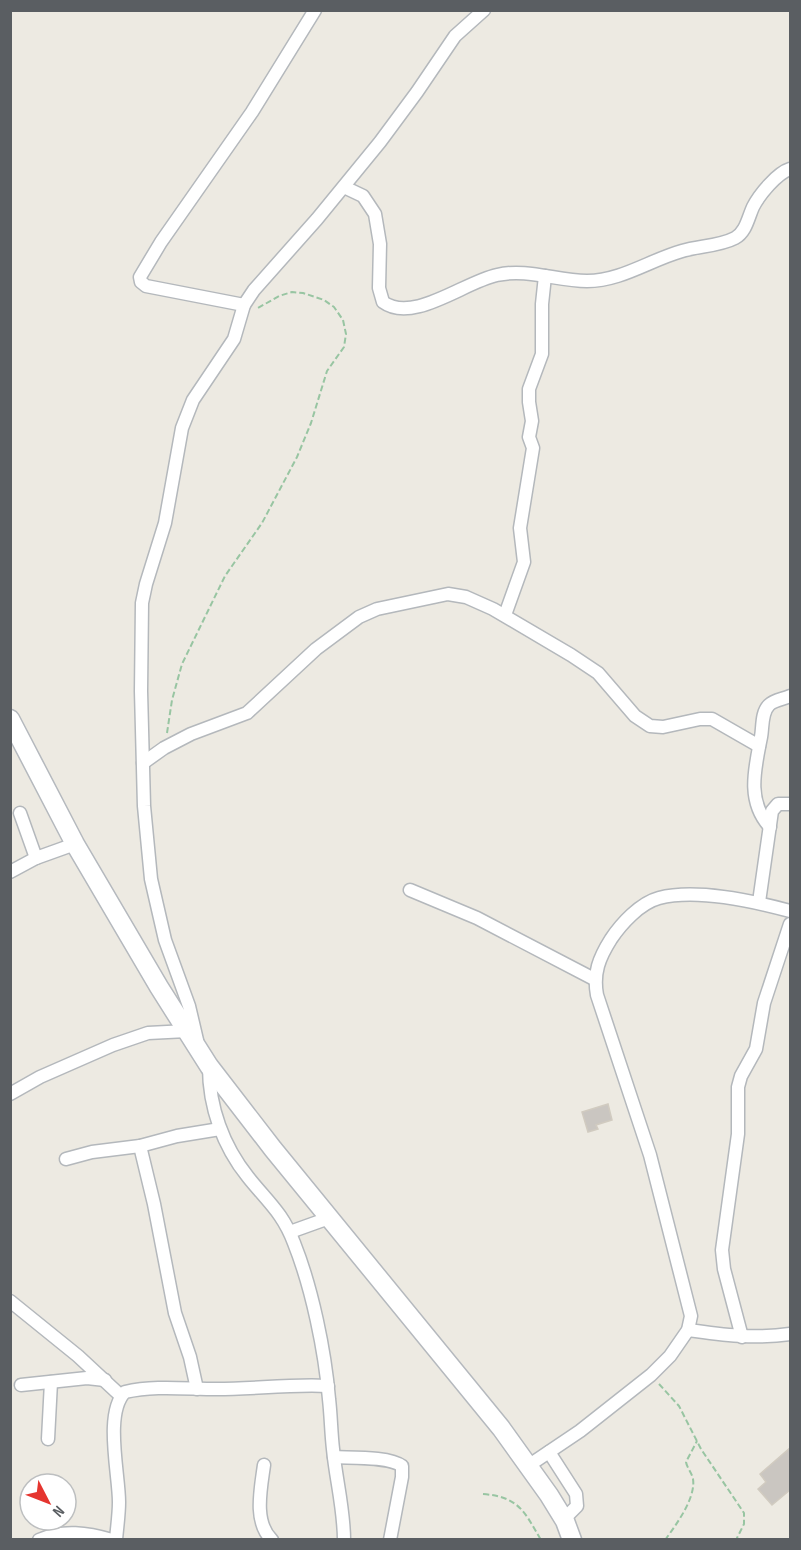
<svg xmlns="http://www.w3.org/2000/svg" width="801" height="1550" viewBox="0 0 801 1550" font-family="'Sofia Sans Condensed',sans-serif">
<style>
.building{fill:#cac6c1;stroke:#d1cbc0;stroke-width:1.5}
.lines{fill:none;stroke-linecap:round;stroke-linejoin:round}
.street-casing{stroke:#b4b8bc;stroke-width:15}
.secondary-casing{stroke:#b5b9be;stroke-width:21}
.path{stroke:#98c5a2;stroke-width:2;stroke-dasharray:6 3;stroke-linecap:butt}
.street{stroke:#fff;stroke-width:12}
.secondary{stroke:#fff;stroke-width:18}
</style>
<rect width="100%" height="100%" fill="#edeae2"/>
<g class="building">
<path d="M608,1104L612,1120L596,1125L598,1129L588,1132L582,1112Z"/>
<path d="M790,1448V1490L772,1505L758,1489L766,1482L760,1474Z"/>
</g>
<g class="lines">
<g class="street-casing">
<g id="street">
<path d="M344,187L363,196L375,214L380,244L379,288L383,302C413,324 464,282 497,275C527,268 557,281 587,281C621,281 650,260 682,251C699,246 720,246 735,238C746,232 748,218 753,207C759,195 777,173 790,169"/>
<path d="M244,305L146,286L141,282L140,277L161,242L252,112L315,10"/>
<path d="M505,615L524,562L520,528L533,448L529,437L532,421L529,402V389L542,354V304L545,276"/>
<path d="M143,763L164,748L191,734L247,713L316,649L359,617L377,609L448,594L466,597L493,609L571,655L598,673L635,716L650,726L663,727L700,719H712L759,746"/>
<path d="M20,813L36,858"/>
<path d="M770,827C746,801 755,768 761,737C763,727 761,713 769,705C774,700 784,699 790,696"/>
<path d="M10,872L36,858L75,844"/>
<path d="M410,890L477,918L594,979"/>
<path d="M759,902L772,811L778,804H790"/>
<path d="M197,1040L189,1006L165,940L151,879L144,806L141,691L142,603L146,584L165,523L182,428L193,400L234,339L244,305L254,290L317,219L380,142L417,92L455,36L484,10"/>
<path d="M209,1067C209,1107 223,1146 248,1177C267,1201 283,1213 294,1243C312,1288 325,1351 329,1399C331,1416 331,1432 333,1449C336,1480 344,1509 344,1540"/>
<path d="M10,1094L40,1077L113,1045L148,1033L187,1031"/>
<path d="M140,1146L154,1204L175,1313L190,1357L197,1389"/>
<path d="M66,1159L92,1152L140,1146L177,1136L220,1129"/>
<path d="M290,1232L329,1218"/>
<path d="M10,1301L78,1356L121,1396"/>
<path d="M688,1330C723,1335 755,1339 790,1334"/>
<path d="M742,1337L724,1269L722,1250L738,1134V1087L741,1076L756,1049L764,1003L790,924"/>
<path d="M21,1385L87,1378L105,1380"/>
<path d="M48,1439L51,1382"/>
<path d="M549,1452L576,1494L577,1506L564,1519"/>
<path d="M334,1457C350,1458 389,1456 402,1466V1477L390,1540"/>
<path d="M264,1465C261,1488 253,1522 272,1540"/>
<path d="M528,1466L580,1431L651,1375L670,1356L688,1330L691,1316L650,1155L597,995C593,973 599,958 611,939C621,924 640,903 659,898C697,888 753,901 790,911"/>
<path d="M39,1540C63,1529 88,1533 112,1540"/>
<path d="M116,1540C117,1527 119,1515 119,1502C119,1474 104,1413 125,1392C155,1385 186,1389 217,1389C254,1389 291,1384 328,1386"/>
</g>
</g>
<g class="secondary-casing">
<path id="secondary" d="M10,719L75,844L159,987L209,1066L273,1149L501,1428L549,1495L565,1521L572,1540"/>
</g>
<g class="path">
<path d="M167,733L172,700L182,664L225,576L262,523L297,457L311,423L327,371L344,347L346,334L343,320L334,307L324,300L303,293L292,292L279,296L258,308"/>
<path d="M659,1384L679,1406L701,1449L744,1513V1524L736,1540"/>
<path d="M483,1494C519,1497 524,1511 541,1540"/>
<path d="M665,1540C676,1525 696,1498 693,1479C692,1473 687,1468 686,1462L697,1441"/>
</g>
<use href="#street" class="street"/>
<use href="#secondary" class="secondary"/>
</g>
<rect width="801" height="1550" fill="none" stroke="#5a5e62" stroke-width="24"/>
<g transform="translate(48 1502) rotate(132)"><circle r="28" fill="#ffffff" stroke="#bdbfc0" stroke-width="1.5"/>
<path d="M0-4.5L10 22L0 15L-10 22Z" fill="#e5352f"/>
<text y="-9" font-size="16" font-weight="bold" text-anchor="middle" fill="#5a5e62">N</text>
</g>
</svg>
